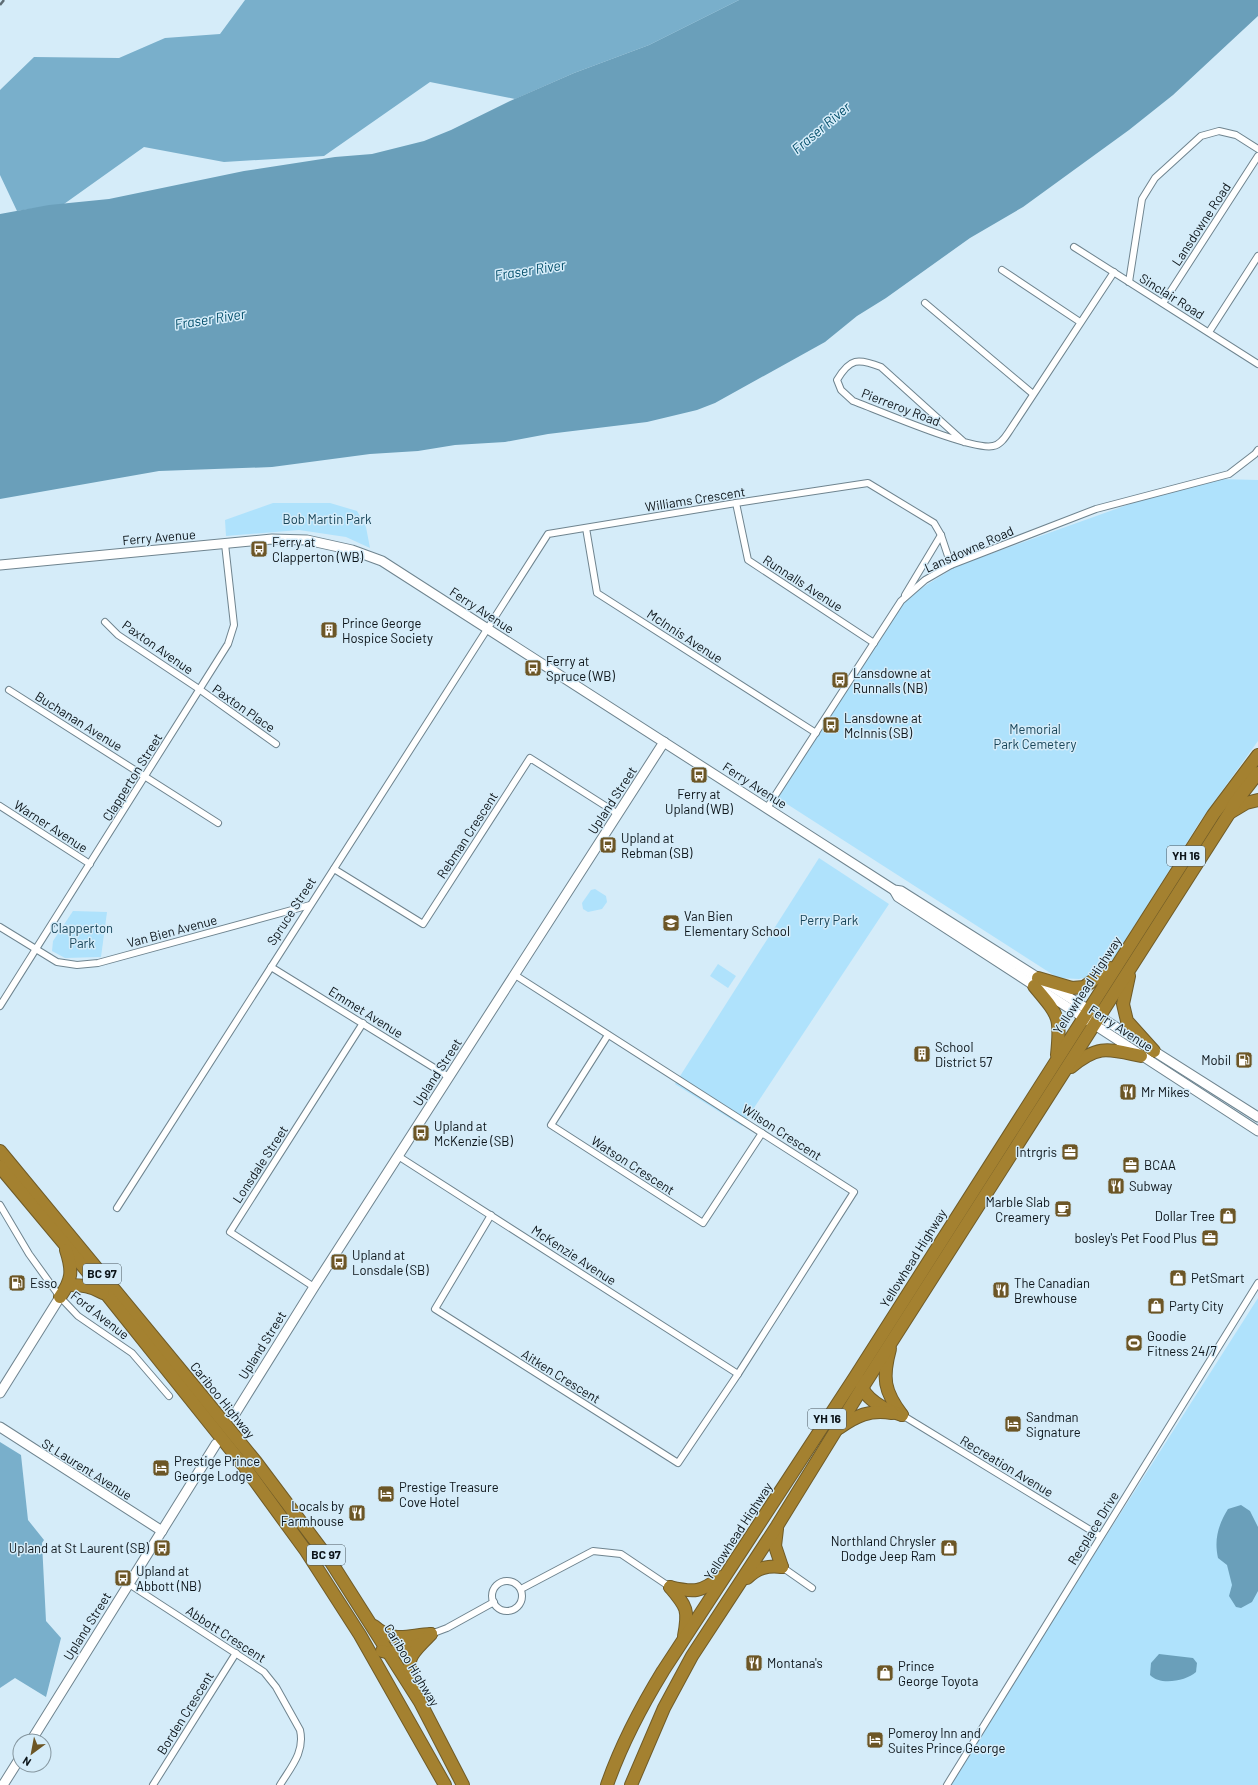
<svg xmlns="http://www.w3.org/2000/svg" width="1258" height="1785" viewBox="0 0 1258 1785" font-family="Barlow,sans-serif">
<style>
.green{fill:#afe2fc}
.forest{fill:#79afcb}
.water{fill:#6a9fba}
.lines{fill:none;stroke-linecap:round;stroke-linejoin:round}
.street-casing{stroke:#6f848f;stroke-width:8}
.secondary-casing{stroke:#6f848f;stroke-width:11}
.highway-casing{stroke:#6f5b28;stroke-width:14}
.street{stroke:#fff;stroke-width:6}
.secondary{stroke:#fff;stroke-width:9}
.highway{stroke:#a48130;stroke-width:12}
.rail{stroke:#5e6c74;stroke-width:2.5;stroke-dasharray:7 7;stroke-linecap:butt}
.labels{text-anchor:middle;stroke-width:3;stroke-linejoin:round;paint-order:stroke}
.shield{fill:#d5ecf9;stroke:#48555c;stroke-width:1}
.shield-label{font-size:12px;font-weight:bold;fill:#0c1419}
.street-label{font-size:13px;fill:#0c1419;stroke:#d5ecf9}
.park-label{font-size:13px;fill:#184559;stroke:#d5ecf9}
.poi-label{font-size:13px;fill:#0c1419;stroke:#d5ecf9;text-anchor:start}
.water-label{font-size:14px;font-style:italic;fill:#034e6a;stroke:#d5ecf9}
</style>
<rect width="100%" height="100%" fill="#d5ecf9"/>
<g class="green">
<path d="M1220,479L1258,480V741L1201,820L1114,958L1093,976L1079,979L1058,978L776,797L899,602L957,566L1152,496Z"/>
<path d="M273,503H330L357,511L366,527L370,548L346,537L299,530L226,536L225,520Z"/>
<path d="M819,858L889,904L742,1126L675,1084Z"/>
<path d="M595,889L606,896L607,902L602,909L588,912L583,909L582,903L591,890Z"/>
<path d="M73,911L107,912L101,957L65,958L52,951L53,941Z"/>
<path d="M718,964L736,976L728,988L710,976Z"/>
<path d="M1258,1298V1785H947Z"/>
</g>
<g class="forest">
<path d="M245,0H739L649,45L574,73L515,99L430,82L324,156L224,162L144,147L64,204L17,211L0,175V90L34,57L119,58L165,38L220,34Z"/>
<path d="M0,1442L21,1455L28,1520L44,1540L42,1543L46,1621L61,1638L46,1697L15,1678L0,1688Z"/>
</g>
<g class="water">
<path d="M739,0H1258V16L1173,95L1129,130L1023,207L970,238L886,298L857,316L825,342L715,403L697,410L647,422L548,434L505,442L455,445L418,451L370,454L272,467L159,471L0,499V214L49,205L109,199L244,171L335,157L372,154L424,141L451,130L510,101L574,73L649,45Z"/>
<path d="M1241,1505L1250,1511L1258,1527V1591L1252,1602L1241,1608L1236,1607L1229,1596L1232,1585L1227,1565L1218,1558C1214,1540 1218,1525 1228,1509Z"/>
<path d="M1159,1654L1193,1658L1197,1663L1196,1672C1186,1681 1160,1686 1150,1675L1151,1663Z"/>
</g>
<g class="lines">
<g class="street-casing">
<g id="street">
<path d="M1074,247L1258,364"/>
<path d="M1002,270L1080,322"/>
<path d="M1129,282L1142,199L1155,178L1201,136L1219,131L1236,135L1258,149"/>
<path d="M925,303L1033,394"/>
<path d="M1163,303L1258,156"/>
<path d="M1209,332L1258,256"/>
<path d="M964,442L881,367C858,358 850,358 837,380L841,390L853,401C878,410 972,451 993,446C1001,445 1006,436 1010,430L1114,272"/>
<path d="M736,503L748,560L874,643"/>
<path d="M586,528L597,593L816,733"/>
<path d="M905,595L941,535"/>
<path d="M105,622L118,635L199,689L276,744"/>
<path d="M9,690L218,823"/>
<path d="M0,806L90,864"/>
<path d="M767,808L901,601L925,580L951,565L1096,509L1229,474L1255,454L1258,450"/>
<path d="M334,869L423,924L530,758L618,814"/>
<path d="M0,927L57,962L77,965L98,963L310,905"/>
<path d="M271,967L449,1077"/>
<path d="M0,1006L228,644L234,625L225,544"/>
<path d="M608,1035L551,1125L703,1223L762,1133"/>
<path d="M398,1156L738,1374"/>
<path d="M0,1205L29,1254L60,1297L78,1316L132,1353L169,1396"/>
<path d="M117,1208L548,534L736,503L868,483L934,523L941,535L951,565"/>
<path d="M491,1215L435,1309L678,1463L738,1374L854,1192L515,975"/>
<path d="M314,1287L230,1232L363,1023"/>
<path d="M902,1415L1100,1536"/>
<path d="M782,1567L812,1588"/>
<circle cx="507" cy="1596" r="15"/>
<path d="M129,1584L255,1666L264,1672L276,1687L300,1730C305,1752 291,1767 280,1785"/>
<path d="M521,1589L593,1551L621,1554L670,1587"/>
<path d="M431,1634L447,1628L494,1602"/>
<path d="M153,1785L236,1653"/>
<path d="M947,1785L1258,1283"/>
</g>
</g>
<g class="secondary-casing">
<g id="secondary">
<path d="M0,565L272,539L307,540L352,550L382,561L894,890L901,891L1258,1117"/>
<path d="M894,890L898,897L1258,1131"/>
<path d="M0,1393L60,1297"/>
<path d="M233,1417L314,1287L664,742"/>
<path d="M0,1427L162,1531"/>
<path d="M31,1741L216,1444"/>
<path d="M3,1785L20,1758"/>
</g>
</g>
<g class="highway-casing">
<g id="highway">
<path d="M1231,812L1246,803L1258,800"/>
<path d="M1129,976L1123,1004L1127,1021L1154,1051"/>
<path d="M1038,978L1072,988L1084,987L1110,968"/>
<path d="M1034,986C1059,1016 1061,1016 1057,1055"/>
<path d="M1071,1067C1099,1044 1108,1049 1141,1056"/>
<path d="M0,1151L203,1397L256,1462L331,1562L420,1702L463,1785"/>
<path d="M0,1167L107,1295L247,1470L306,1551L360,1635L445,1785"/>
<path d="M68,1285C81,1285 92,1286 103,1293"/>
<path d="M60,1297C72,1280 73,1271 66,1250"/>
<path d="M890,1349C882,1378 884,1391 902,1415"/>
<path d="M861,1381C861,1398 887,1411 902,1415"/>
<path d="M839,1428C856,1416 870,1409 892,1413"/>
<path d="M777,1529L775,1546L782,1567"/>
<path d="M747,1578C758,1568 767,1565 782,1567"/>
<path d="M670,1587C695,1593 701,1592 721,1577"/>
<path d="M670,1587C687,1607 689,1610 684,1636"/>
<path d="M374,1626C394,1644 408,1635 431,1634"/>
<path d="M382,1651L390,1653L420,1644"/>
<path d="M414,1684C403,1656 414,1653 431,1634"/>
<path d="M607,1785C621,1745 641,1707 663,1671L855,1377L1213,815L1258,755"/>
<path d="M631,1785L664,1708L692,1656L777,1526L862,1388L1230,812L1234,804L1258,773"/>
</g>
</g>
<use href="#street" class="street"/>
<use href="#secondary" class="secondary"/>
<use href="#highway" class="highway"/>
<path class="rail" d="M0,5L4,0"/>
</g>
<defs>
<g id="bus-square" transform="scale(0.9)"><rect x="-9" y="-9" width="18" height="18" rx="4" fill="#6c5626" stroke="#d5ecf9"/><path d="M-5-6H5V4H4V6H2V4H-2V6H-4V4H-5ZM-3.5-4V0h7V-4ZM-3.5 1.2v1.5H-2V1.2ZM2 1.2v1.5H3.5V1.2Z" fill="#fff"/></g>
<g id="building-square" transform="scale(0.9)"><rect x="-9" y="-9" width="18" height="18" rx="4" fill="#6c5626" stroke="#d5ecf9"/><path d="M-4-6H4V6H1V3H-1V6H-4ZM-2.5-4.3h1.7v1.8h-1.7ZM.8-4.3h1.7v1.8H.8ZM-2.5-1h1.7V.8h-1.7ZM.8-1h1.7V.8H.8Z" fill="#fff"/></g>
<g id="school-square" transform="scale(0.9)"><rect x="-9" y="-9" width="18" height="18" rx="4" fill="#6c5626" stroke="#d5ecf9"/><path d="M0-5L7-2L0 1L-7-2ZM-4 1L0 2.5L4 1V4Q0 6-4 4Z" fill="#fff"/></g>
<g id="fuel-square" transform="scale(0.9)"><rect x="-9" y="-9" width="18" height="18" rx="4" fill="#6c5626" stroke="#d5ecf9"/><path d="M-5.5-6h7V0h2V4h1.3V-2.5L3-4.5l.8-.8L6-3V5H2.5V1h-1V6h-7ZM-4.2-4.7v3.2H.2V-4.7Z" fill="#fff"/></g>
<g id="restaurant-square" transform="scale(0.9)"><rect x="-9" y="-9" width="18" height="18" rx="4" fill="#6c5626" stroke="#d5ecf9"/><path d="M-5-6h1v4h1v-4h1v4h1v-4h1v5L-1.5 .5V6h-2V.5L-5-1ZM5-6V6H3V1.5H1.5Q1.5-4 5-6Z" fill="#fff"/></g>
<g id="office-square" transform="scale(0.9)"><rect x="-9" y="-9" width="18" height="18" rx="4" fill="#6c5626" stroke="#d5ecf9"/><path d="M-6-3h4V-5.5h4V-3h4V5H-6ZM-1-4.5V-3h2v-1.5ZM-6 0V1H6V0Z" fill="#fff"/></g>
<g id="cafe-square" transform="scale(0.9)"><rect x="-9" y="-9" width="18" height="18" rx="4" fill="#6c5626" stroke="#d5ecf9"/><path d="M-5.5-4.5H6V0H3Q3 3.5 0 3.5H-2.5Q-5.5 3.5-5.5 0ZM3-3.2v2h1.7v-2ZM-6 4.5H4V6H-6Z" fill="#fff"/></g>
<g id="shop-square" transform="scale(0.9)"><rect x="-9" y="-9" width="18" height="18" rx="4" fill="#6c5626" stroke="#d5ecf9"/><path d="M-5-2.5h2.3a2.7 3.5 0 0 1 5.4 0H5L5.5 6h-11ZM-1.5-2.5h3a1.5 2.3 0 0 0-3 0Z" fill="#fff"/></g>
<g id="stadium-square" transform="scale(0.9)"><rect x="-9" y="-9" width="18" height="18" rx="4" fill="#6c5626" stroke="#d5ecf9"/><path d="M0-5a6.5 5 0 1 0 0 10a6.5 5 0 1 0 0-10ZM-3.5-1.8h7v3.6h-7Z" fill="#fff"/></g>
<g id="hotel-square" transform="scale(0.9)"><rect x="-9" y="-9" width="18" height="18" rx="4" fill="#6c5626" stroke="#d5ecf9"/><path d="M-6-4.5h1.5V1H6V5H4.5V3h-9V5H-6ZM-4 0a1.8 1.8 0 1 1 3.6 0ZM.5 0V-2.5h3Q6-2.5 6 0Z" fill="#fff"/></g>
</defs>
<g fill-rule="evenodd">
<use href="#bus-square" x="259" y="549"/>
<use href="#building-square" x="329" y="630"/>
<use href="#bus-square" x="533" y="668"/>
<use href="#bus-square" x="840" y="680"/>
<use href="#bus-square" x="831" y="725"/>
<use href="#bus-square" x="699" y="775"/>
<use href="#bus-square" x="608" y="845"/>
<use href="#school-square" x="671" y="923"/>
<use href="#building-square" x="922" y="1054"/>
<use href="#fuel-square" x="1244" y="1060"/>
<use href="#restaurant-square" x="1128" y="1092"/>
<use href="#bus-square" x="421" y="1133"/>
<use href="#office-square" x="1070" y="1152"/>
<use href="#office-square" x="1131" y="1165"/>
<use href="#restaurant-square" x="1116" y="1186"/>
<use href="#cafe-square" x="1063" y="1209"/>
<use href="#shop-square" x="1228" y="1216"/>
<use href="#office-square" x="1210" y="1238"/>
<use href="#bus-square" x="339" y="1262"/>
<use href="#shop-square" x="1178" y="1278"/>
<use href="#fuel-square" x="17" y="1283"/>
<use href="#restaurant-square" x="1001" y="1290"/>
<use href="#shop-square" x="1156" y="1306"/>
<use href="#stadium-square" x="1134" y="1343"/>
<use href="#hotel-square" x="1013" y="1424"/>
<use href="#hotel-square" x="161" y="1468"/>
<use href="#hotel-square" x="386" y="1494"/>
<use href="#restaurant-square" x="357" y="1513"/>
<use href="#bus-square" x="162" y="1548"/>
<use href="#shop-square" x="949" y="1548"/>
<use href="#bus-square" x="123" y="1578"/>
<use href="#restaurant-square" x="754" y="1663"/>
<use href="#shop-square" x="885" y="1673"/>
<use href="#hotel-square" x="875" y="1740"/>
</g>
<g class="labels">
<g class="shield">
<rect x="1167" y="846" width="38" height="20" rx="3"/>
<rect x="83" y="1264" width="38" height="20" rx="3"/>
<rect x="808" y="1409" width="38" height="20" rx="3"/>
<rect x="307" y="1545" width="38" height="20" rx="3"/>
</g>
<g class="shield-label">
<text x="1186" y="860">YH 16</text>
<text x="102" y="1278">BC 97</text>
<text x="827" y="1423">YH 16</text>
<text x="326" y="1559">BC 97</text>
</g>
<g class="street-label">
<text transform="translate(1201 224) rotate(-57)" y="5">Lansdowne Road</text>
<text transform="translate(1172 296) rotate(32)" y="5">Sinclair Road</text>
<text transform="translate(901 407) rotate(21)" y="5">Pierreroy Road</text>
<text transform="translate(695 499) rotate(-9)" y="5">Williams Crescent</text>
<text transform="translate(159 537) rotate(-5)" y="5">Ferry Avenue</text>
<text transform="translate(969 549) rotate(-24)" y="5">Lansdowne Road</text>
<text transform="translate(803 583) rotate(33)" y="5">Runnalls Avenue</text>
<text transform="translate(482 610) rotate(33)" y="5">Ferry Avenue</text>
<text transform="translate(685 636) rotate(33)" y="5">McInnis Avenue</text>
<text transform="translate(158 647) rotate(35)" y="5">Paxton Avenue</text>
<text transform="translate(244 708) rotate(35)" y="5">Paxton Place</text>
<text transform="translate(79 721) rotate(32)" y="5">Buchanan Avenue</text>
<text transform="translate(132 777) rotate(-58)" y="5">Clapperton Street</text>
<text transform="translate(755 785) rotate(33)" y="5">Ferry Avenue</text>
<text transform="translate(612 800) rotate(-57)" y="5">Upland Street</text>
<text transform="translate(51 826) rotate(33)" y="5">Warner Avenue</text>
<text transform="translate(467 835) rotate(-57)" y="5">Rebman Crescent</text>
<text transform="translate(291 911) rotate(-57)" y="5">Spruce Street</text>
<text transform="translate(172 931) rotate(-15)" y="5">Van Bien Avenue</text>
<text transform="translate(1087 985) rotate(-57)" y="5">Yellowhead Highway</text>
<text transform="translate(366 1012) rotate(32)" y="5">Emmet Avenue</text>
<text transform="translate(1121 1028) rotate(33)" y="5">Ferry Avenue</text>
<text transform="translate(437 1072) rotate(-57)" y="5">Upland Street</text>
<text transform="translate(782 1132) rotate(33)" y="5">Wilson Crescent</text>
<text transform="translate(260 1164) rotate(-57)" y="5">Lonsdale Street</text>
<text transform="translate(633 1165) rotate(33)" y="5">Watson Crescent</text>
<text transform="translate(574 1255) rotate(33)" y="5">McKenzie Avenue</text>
<text transform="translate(913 1258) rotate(-58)" y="5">Yellowhead Highway</text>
<text transform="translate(100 1315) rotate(38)" y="5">Ford Avenue</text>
<text transform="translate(262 1345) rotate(-58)" y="5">Upland Street</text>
<text transform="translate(561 1376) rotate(32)" y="5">Aitken Crescent</text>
<text transform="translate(223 1400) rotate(51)" y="5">Cariboo Highway</text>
<text transform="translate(1007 1466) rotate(31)" y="5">Recreation Avenue</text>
<text transform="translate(87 1469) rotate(32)" y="5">St Laurent Avenue</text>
<text transform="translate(1093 1528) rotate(-58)" y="5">Recplace Drive</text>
<text transform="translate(738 1531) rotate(-57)" y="5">Yellowhead Highway</text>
<text transform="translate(87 1626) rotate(-58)" y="5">Upland Street</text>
<text transform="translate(226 1634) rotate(33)" y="5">Abbott Crescent</text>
<text transform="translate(412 1665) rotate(59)" y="5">Cariboo Highway</text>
<text transform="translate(185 1713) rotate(-58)" y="5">Borden Crescent</text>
</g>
<g class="park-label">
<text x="327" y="524">Bob Martin Park</text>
<text x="1035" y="734">Memorial<tspan x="1035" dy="15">Park Cemetery</tspan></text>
<text x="829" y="925">Perry Park</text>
<text x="82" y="933">Clapperton<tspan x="82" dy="15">Park</tspan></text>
</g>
<g class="poi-label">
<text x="272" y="547">Ferry at<tspan x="272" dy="15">Clapperton (WB)</tspan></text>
<text x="342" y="628">Prince George<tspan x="342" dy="15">Hospice Society</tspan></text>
<text x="546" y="666">Ferry at<tspan x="546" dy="15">Spruce (WB)</tspan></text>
<text x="853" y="678">Lansdowne at<tspan x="853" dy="15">Runnalls (NB)</tspan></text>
<text x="844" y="723">Lansdowne at<tspan x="844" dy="15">McInnis (SB)</tspan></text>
<text x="699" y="799" text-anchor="middle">Ferry at<tspan x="699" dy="15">Upland (WB)</tspan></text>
<text x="621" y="843">Upland at<tspan x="621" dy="15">Rebman (SB)</tspan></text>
<text x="684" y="921">Van Bien<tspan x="684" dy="15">Elementary School</tspan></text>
<text x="935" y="1052">School<tspan x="935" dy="15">District 57</tspan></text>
<text x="1231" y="1065" text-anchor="end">Mobil</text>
<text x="1141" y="1097">Mr Mikes</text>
<text x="434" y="1131">Upland at<tspan x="434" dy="15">McKenzie (SB)</tspan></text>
<text x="1057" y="1157" text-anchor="end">Intrgris</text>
<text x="1144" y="1170">BCAA</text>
<text x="1129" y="1191">Subway</text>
<text x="1050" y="1207" text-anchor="end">Marble Slab<tspan x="1050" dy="15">Creamery</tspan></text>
<text x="1215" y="1221" text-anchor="end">Dollar Tree</text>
<text x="1197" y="1243" text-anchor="end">bosley's Pet Food Plus</text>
<text x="352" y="1260">Upland at<tspan x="352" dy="15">Lonsdale (SB)</tspan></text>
<text x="1191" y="1283">PetSmart</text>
<text x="30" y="1288">Esso</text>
<text x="1014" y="1288">The Canadian<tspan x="1014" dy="15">Brewhouse</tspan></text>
<text x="1169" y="1311">Party City</text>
<text x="1147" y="1341">Goodie<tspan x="1147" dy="15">Fitness 24/7</tspan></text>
<text x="1026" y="1422">Sandman<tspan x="1026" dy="15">Signature</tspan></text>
<text x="174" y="1466">Prestige Prince<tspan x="174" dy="15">George Lodge</tspan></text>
<text x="399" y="1492">Prestige Treasure<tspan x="399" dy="15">Cove Hotel</tspan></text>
<text x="344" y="1511" text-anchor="end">Locals by<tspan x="344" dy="15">Farmhouse</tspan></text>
<text x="936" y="1546" text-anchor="end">Northland Chrysler<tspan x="936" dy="15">Dodge Jeep Ram</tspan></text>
<text x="149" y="1553" text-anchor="end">Upland at St Laurent (SB)</text>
<text x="136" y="1576">Upland at<tspan x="136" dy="15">Abbott (NB)</tspan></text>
<text x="767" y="1668">Montana's</text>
<text x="898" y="1671">Prince<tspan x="898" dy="15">George Toyota</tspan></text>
<text x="888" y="1738">Pomeroy Inn and<tspan x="888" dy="15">Suites Prince George</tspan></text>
</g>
<g class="water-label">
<text transform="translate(821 128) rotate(-40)" y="5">Fraser River</text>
<text transform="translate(530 270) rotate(-9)" y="5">Fraser River</text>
<text transform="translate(210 319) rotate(-9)" y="5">Fraser River</text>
</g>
</g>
<g transform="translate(32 1753) rotate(212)"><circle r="19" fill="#d5ecf9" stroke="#85969f"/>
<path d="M0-3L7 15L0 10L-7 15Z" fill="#6c5626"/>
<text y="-6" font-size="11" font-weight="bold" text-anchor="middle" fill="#0c1419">N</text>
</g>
</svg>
